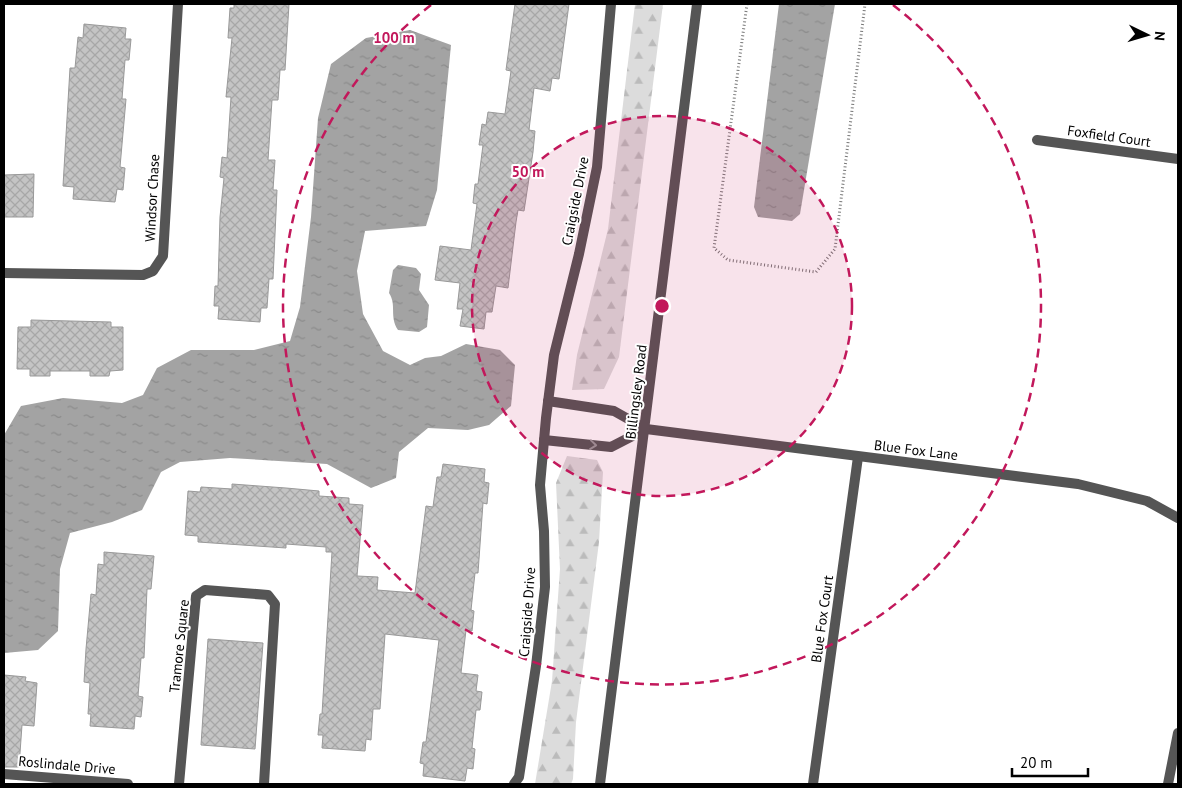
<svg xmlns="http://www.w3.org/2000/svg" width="1182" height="788" viewBox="0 0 1182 788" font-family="'PT Sans',sans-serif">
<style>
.forest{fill:url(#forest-firs)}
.water{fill:url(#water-ripples)}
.building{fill:url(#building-cross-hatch);stroke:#999}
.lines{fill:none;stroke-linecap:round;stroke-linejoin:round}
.path{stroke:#777;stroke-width:3;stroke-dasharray:1 2.5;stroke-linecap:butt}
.minor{stroke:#555;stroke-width:10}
.tertiary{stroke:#555;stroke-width:10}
.oneway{stroke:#999}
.ring{fill:none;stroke:#c2185b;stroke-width:2.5;stroke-dasharray:9 6}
.labels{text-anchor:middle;stroke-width:4;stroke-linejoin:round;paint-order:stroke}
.street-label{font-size:14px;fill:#000;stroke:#fff}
.centre{fill:#c2185b;stroke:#fff;stroke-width:2.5}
.ring-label{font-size:15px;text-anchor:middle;font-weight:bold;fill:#c2185b;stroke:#fff;stroke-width:4;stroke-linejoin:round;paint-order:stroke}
</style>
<defs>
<pattern id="forest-firs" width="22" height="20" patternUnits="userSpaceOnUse" patternTransform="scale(1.25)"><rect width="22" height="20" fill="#dcdcdc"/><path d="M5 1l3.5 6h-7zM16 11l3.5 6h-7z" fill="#bbb"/></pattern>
<pattern id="water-ripples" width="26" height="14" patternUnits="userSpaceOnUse" patternTransform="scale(1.25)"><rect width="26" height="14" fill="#a3a3a3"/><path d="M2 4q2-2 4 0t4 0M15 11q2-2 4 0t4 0" fill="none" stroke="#8b8b8b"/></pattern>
<pattern id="building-cross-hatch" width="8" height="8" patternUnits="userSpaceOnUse" patternTransform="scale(1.25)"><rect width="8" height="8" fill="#c4c4c4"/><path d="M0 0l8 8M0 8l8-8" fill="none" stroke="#a7a7a7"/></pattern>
</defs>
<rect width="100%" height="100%" fill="#fff"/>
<g class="forest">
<path d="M635,4H663L619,357L604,389L572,390L577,355L608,229Z"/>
<path d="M567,456L597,460L603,472L599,542L576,722L573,779L571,784H535L552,681L560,569L556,483Z"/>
</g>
<g class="water">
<path d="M779,4H835L800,214L792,221L758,217L754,207Z"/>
<path d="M410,30L451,45L437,190L426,226L365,231L357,271L363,314L383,351L410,365L425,358L441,356L466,344L500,350L515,365L511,406L489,425L468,430L428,428L399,452L396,478L371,488L327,464L230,458L180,462L161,472L142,510L112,522L70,533L60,569L58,631L38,650L4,653V435L21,406L63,398L122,403L143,395L157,368L191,350H254L290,341L300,307L311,217L318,118L331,64L366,38Z"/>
<path d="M398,265L416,268L421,274L419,290L429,305L427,327L419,332L398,330C389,316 397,305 389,293L393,270Z"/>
</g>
<g class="building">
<path d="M234,4H289L285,70H280L278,100H272L268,160H275L273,190H277L273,279H269L267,308H261L260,322L218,319L219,306H214L215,286H218L220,217L224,178L220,177L222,157L227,158L231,97H226L232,38H228L230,8H234Z"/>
<path d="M515,4H569L559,79L552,78L550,91L534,88L529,130L535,131L533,152L524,211L518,210L516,222L508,288L496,286L492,312H486L484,329L460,326L463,309H457L460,283L435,280L440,246L471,250L477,204L473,203L475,184H478L483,145H479L482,124L486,125L488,112L505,114L511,71L506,70Z"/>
<path d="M84,24L126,28L125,39H131L129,60H125L122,99H126L120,167L125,168L123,190L117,189L115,202L73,199L74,187L63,186L70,68H75L78,37L83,38Z"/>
<path d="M34,174L33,217H4V175Z"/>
<path d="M31,320L111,322V327H123V370L110,371L109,376H90V371H50V376H30V369H17L18,327H31Z"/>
<path d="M443,464L485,469L484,482L489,483L487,504L483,503L478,573H475L471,610L474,611L472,631L466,630L461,673L478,675L476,691L482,692L480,710H476L472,748L475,749L473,769L467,768L465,781L423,776L424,764L420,763L423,742H426L439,640L385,634L380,709H373L371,740L366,739L365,751L322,748L323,735H318L320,714H322L332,552H326V547L286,544V548L198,542V536L185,535L188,491L200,492L201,487L232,489V484L286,488L319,491V496L349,498V504L363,505L357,576L378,577L377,590L415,593L426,506L433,507L437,477H441Z"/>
<path d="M104,552L154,556L151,589H147L144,658H141L138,696L143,697L141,717L135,716L134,729L90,726L91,714H88L90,683L84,682L86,649L91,594L96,595L98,564L104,565Z"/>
<path d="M208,639L263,643L255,749L201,745Z"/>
<path d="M4,675L26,677L25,681L37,683L34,726L22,725L19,767H4Z"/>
</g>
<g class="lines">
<path class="path" d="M747,4L714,248L728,260L816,272L835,249L865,4"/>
<g class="minor">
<path d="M1037,140L1178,159"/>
<path d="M4,273L143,275L153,271L163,256L178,4"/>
<path d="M548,401L614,411L646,429L1078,484L1147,501L1178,518"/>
<path d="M544,440L611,447L646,429"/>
<path d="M4,774L128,784"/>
<path d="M179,784L196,596L205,590L268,595L275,604L264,784"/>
<path d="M514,784L519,777L536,666L545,587L544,531L540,485L546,418L554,355L579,254L597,167L611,4"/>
<path d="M813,784L858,457"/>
<path d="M1168,784L1178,733"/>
</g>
<path class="tertiary" d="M600,784L697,4"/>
</g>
<defs><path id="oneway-chevron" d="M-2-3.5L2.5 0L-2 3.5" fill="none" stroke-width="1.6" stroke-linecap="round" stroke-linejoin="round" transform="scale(1.25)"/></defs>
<use class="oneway" href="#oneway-chevron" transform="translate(593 445) rotate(6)"/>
<circle cx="662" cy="306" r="190" fill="#c2185b" fill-opacity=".12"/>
<g class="ring">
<circle cx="662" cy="306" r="190"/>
<path d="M893 5A379 379 0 1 1 431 5"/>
</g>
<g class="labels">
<g class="street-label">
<text transform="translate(1109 136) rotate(8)" y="5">Foxfield Court</text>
<text transform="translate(152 198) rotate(-87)" y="5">Windsor Chase</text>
<text transform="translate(575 201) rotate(-79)" y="5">Craigside Drive</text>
<text transform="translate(636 392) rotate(-83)" y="5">Billingsley Road</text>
<text transform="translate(916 450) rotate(7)" y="5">Blue Fox Lane</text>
<text transform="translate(527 612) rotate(-86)" y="5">Craigside Drive</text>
<text transform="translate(822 619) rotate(-82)" y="5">Blue Fox Court</text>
<text transform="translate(179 646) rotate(-84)" y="5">Tramore Square</text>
<text transform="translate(67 765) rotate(5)" y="5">Roslindale Drive</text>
</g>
</g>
<circle cx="662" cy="306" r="8" class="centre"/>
<g class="ring-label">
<text x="394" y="43">100 m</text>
<text x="528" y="177">50 m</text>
</g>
<rect width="1182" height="788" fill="none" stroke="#000000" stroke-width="10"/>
<g transform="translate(1147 35) rotate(95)" stroke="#ffffff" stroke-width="4" paint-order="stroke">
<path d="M0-4L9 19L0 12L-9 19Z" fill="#000000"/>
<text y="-8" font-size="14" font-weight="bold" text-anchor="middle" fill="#000000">N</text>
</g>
<path d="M1012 768v8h76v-8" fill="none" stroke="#000000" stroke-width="2.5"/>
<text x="1020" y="768" font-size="15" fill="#000000" stroke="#ffffff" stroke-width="4" paint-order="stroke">20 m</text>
</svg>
